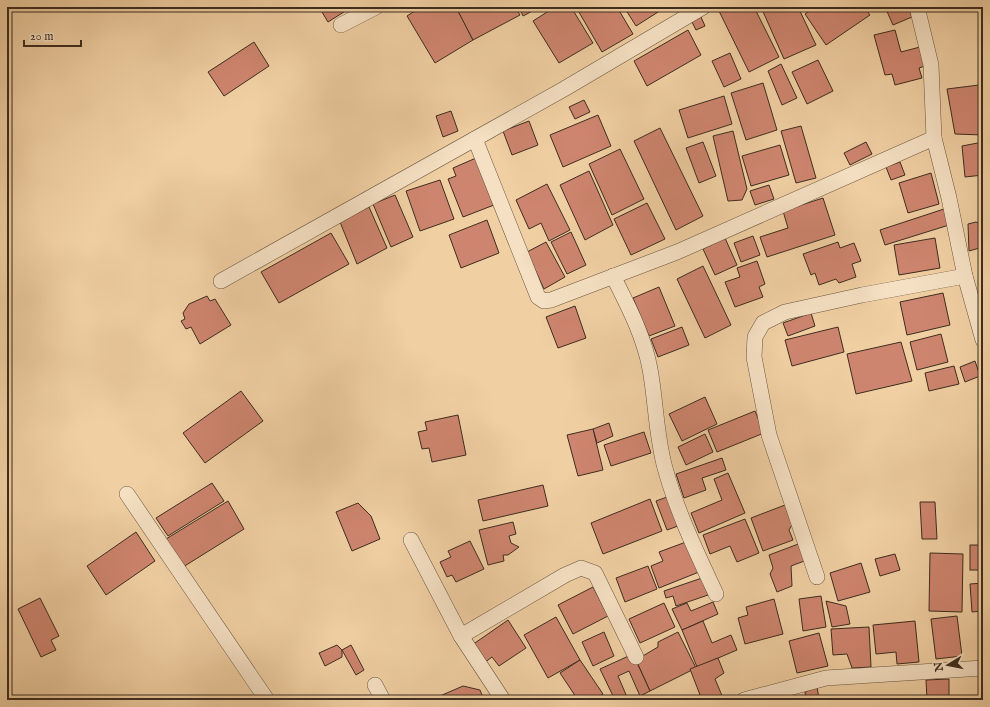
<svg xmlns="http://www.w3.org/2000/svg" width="990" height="707" viewBox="0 0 990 707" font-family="'IM FELL English',serif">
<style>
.building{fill:#ce856f;stroke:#3d2d1f}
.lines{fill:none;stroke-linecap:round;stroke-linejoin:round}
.street-casing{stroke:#6a5640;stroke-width:16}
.street{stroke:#f5e0c3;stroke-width:15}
</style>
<rect width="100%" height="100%" fill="#f0cfa2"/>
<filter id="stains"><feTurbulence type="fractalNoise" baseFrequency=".005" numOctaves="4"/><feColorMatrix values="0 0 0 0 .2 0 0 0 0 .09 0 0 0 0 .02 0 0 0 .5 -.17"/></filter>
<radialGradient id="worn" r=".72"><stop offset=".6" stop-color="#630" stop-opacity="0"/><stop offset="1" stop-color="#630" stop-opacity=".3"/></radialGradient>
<g class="building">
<path d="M319,7H345L347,10L328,22Z"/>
<path d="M421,7H456L473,40L435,63L407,16Z"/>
<path d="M465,7H515L520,15L473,40L458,11Z"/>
<path d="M519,7H540L523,16Z"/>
<path d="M555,7H571L593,43L559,63L533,21Z"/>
<path d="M576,7H617L633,34L602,52Z"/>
<path d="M624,7H666L636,26Z"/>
<path d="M727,7H754L779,57L749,72L719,11Z"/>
<path d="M761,7H798L816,45L784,59Z"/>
<path d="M816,7H864L870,15L826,45L805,14Z"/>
<path d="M885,7H908L912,17L893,25Z"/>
<path d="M701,17L705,26L696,30L692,22Z"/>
<path d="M688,30L701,55L647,86L634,61Z"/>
<path d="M895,30L901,52L920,47L925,66L919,68L922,78L895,85L892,74L885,75L874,35Z"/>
<path d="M254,42L269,66L224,96L208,72Z"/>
<path d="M730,53L741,79L724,87L712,61Z"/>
<path d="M818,60L833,91L807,104L792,72Z"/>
<path d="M781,64L797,98L782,105L768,71Z"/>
<path d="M763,83L777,130L746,140L731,93Z"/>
<path d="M979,85L983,116V135L955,134L947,89Z"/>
<path d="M724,96L732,124L688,138L679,110Z"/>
<path d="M584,100L590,112L575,119L569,107Z"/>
<path d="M451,111L458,131L443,137L436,116Z"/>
<path d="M598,115L611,146L563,167L550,135Z"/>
<path d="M529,121L538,145L512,155L503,131Z"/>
<path d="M801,126L816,178L796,183L781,131Z"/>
<path d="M660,128L703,216L676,230L634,141Z"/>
<path d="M733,131L747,189L742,200L728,201L713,136Z"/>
<path d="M703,142L716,176L699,183L686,148Z"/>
<path d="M866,142L872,154L850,165L844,153Z"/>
<path d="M983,142V175L965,177L962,146Z"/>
<path d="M780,145L789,175L751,186L742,156Z"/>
<path d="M620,149L644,199L612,215L589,164Z"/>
<path d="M476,158L494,205L463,217L448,179L456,176L453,168Z"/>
<path d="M900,162L905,175L891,180L886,167Z"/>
<path d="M589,171L613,225L585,240L560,185Z"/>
<path d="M931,173L939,204L908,213L899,183Z"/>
<path d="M440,180L454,219L420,231L406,191Z"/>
<path d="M547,184L570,230L549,241L541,223L529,229L516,200Z"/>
<path d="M769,185L774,199L755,205L750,191Z"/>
<path d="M395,195L413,237L391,247L373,204Z"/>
<path d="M823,198L835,235L767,257L760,237L788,228L783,211Z"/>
<path d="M647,203L665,239L631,255L614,219Z"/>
<path d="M369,207L387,248L357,264L340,222Z"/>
<path d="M944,209L949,225L885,245L880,230Z"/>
<path d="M487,220L499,253L461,268L449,235Z"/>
<path d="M976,222L983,225V247L969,251L968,224Z"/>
<path d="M571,232L586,265L567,274L551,242Z"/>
<path d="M331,233L349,264L279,303L261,272Z"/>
<path d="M753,236L760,255L741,262L734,243Z"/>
<path d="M725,238L737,265L715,275L703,249Z"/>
<path d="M935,238L940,268L899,275L894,245Z"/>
<path d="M546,242L565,277L544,289L527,252Z"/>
<path d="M838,242L840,248L854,243L861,261L852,264L856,277L839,283L836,279L819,285L815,273L811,275L803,254Z"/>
<path d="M757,261L765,284L759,287L763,297L735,307L725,282L740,277L737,268Z"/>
<path d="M703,266L731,325L705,338L677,279Z"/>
<path d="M979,283H983V298H981Z"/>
<path d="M659,287L675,326L649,336L633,298Z"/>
<path d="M943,293L950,325L907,335L900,302Z"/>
<path d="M207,296L210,301L215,299L231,325L200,344L191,327L186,329L181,321L185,319L183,313L189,304Z"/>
<path d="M575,306L586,338L558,348L546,317Z"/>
<path d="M811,313L815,326L788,336L783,323Z"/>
<path d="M682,327L689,345L658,357L651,339Z"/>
<path d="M838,327L844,352L792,366L785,340Z"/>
<path d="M941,334L948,362L917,370L910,342Z"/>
<path d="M901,342L912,381L856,394L847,354Z"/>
<path d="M975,361L980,376L965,382L960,367Z"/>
<path d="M954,366L959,384L929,391L925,373Z"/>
<path d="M241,391L263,421L205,463L183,433Z"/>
<path d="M705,397L717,424L682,441L669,414Z"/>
<path d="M755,411L764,433L717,452L708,430Z"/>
<path d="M458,415L466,455L432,462L429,448L422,449L418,432L427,430L425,422Z"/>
<path d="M609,423L613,436L597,443L593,429Z"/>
<path d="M593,429L603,470L578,476L567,435Z"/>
<path d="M644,432L651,453L611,466L604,445Z"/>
<path d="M705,434L713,452L686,465L678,447Z"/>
<path d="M722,458L726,470L702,478L706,490L684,498L676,474Z"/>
<path d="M728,473L745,513L699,533L691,513L722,500L714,479Z"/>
<path d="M212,483L224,501L168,536L156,518Z"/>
<path d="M543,485L548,506L483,521L478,500Z"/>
<path d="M667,497L678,526L667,530L656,501Z"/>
<path d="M650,499L662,531L603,554L591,523Z"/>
<path d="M228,501L244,529L183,567L166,539Z"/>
<path d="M920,502H935L937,539H922Z"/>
<path d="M358,503L371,516L380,539L352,551L336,512Z"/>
<path d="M785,505L792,525L789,530L793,540L763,551L751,518Z"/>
<path d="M745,519L759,553L737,562L730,546L710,554L703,535Z"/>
<path d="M513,522L516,534L509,536L511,543L519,547L508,555H503L504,561L488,565L479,530Z"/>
<path d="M136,532L155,561L106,595L87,566Z"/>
<path d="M470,541L484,569L456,582L452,575L447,577L440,562L451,557L448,551Z"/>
<path d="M686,542L699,572L659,588L651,566L663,561L659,552Z"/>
<path d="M801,543L807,560L791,566L792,586L777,592L770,574L773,568L769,555Z"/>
<rect x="970" y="545" width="13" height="25"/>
<path d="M930,553L963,554L962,612L929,611Z"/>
<path d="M895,554L900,570L880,576L875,559Z"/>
<path d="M861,563L870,592L838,601L830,573Z"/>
<path d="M648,566L657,589L625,602L616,578Z"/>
<path d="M702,578L708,595L676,606L673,596L666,598L664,591Z"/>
<path d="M983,583V611L972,612L970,584Z"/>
<path d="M593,587L608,616L573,634L558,605Z"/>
<path d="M821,596L826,627L803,631L799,599Z"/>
<path d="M40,598L59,636L51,640L56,650L41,657L18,609Z"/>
<path d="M774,599L783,634L745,644L738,618L748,615L746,607Z"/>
<path d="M826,601L846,606L850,624L832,627Z"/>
<path d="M713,602L718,614L682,630L672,609L687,603L691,611Z"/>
<path d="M664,603L675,627L640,643L629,619Z"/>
<path d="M957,616L962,656L936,659L931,619Z"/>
<path d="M556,617L580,660L548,678L524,635Z"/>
<path d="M508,620L526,648L499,666L492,657L484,663L472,645Z"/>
<path d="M703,621L712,643L731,635L737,650L697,667L682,630Z"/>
<path d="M915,621L919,662L897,664L896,652L876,654L873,625Z"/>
<path d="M869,627L871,667L852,668L847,654L833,655L831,629Z"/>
<path d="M604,632L614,656L593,666L582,642Z"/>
<path d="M678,632L696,668L650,691L636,660L658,647V642Z"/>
<path d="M819,633L828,666L797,673L789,641Z"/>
<path d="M337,645L342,650V657L325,666L319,653Z"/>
<path d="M351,645L364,670L356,675L342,650Z"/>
<path d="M633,654L650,691L640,696L629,671L618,676L627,697L620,700H615L600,669Z"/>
<path d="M718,658L724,673L715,679L723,698L717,700H702L690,669Z"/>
<path d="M580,660L603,694L593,700H578L560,673Z"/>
<path d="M949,679V700H927L926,680Z"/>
<path d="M463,686L480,690L484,700H434L433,699Z"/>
<path d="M817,686L819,700H806L805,692Z"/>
</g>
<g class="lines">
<g class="street-casing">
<g id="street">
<path d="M917,7L931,65L934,138L949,198L965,276L983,340"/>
<path d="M341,25L376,7"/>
<path d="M475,139L538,297L544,301L551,300L677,252L934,138"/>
<path d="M613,276C628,306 644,336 650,369C656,402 656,435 665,468C677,512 697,553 716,594"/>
<path d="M221,281L564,89L703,7"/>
<path d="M127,494L267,700"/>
<path d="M411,540L461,636L503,700"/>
<path d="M817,577L769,435L754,357L755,337L763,323L785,312L862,295L965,276"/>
<path d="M461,636L565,575L581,568L595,573L636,657"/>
<path d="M375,685L383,700"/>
<path d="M744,700L826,678L983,668"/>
</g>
</g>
<use href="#street" class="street"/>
</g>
<rect width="990" height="707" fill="none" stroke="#f0cfa2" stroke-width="24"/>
<rect x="8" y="8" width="974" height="691" fill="none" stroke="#3d2d1f" stroke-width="2"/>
<rect x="12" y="12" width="966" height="683" fill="none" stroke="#3d2d1f"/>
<g transform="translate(948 665) rotate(260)" stroke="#f5e0c3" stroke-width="3" paint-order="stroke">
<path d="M0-3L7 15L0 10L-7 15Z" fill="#3d2d1f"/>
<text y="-6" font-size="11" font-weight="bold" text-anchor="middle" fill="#3d2d1f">N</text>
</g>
<path d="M24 40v6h57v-6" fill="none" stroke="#3d2d1f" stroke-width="2"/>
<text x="30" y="40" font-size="12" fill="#3d2d1f" stroke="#f5e0c3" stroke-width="3" paint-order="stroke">20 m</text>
<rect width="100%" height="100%" filter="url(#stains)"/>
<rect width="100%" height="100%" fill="url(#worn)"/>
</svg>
